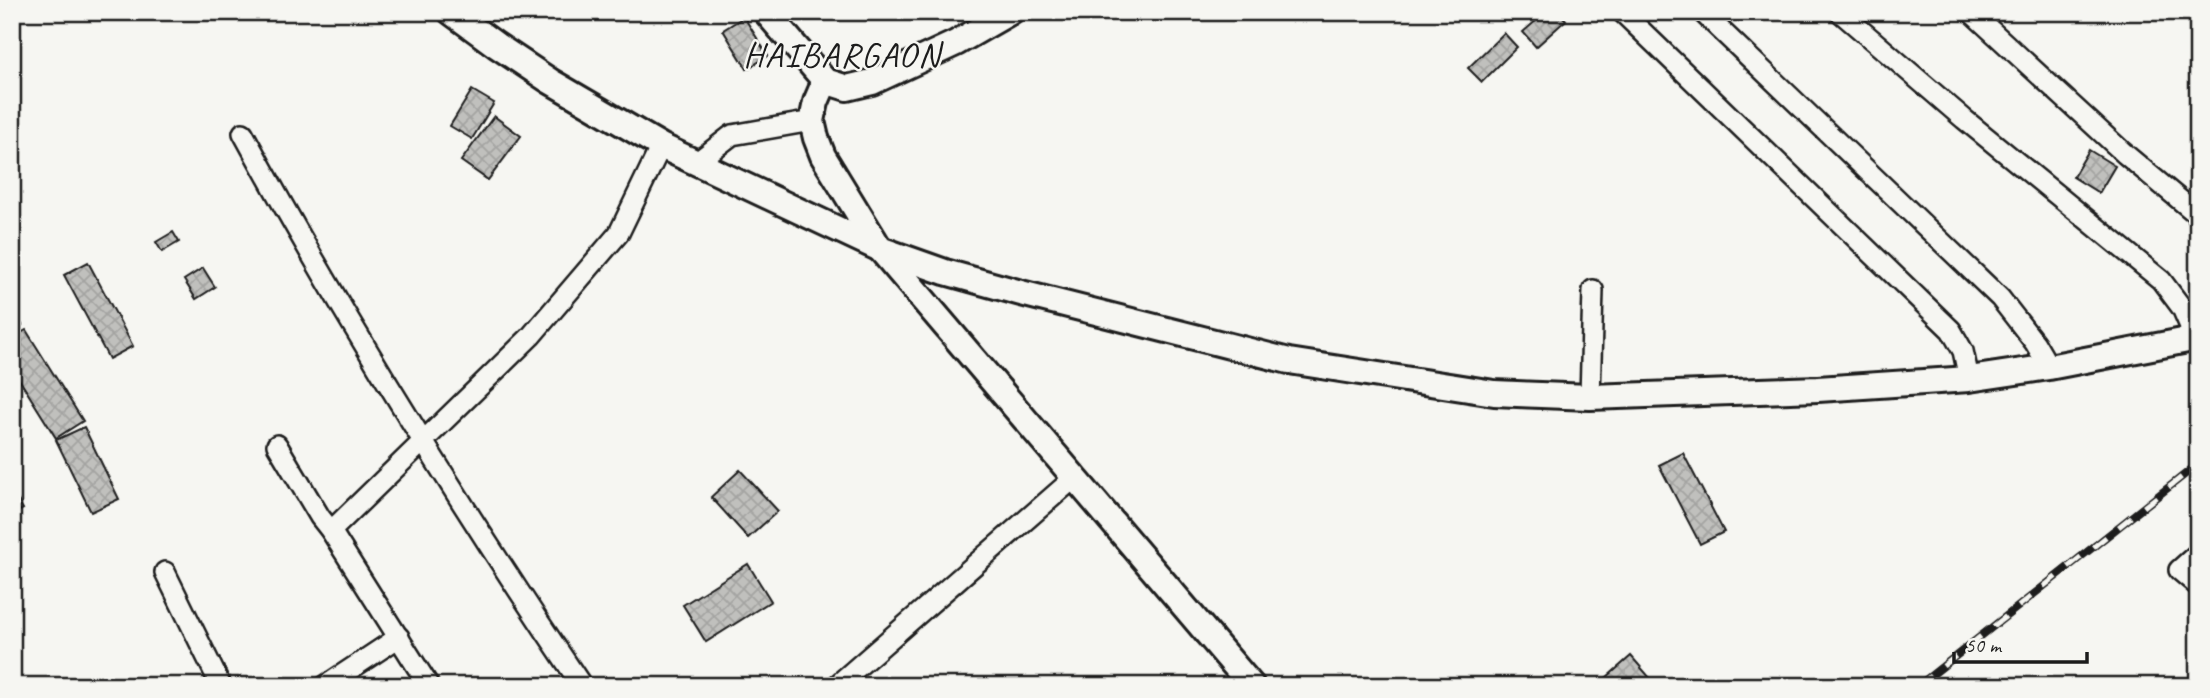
<svg xmlns="http://www.w3.org/2000/svg" width="2210" height="698" viewBox="0 0 2210 698" font-family="Caveat,sans-serif">
<style>
.building{fill:url(#building-cross-hatch);stroke:#1c1c1c;stroke-width:2}
.lines{fill:none;stroke-linecap:round;stroke-linejoin:round}
.minor-casing{stroke:#1c1c1c;stroke-width:24}
.major-casing{stroke:#1c1c1c;stroke-width:30}
.minor{stroke:#f6f6f2;stroke-width:19}
.major{stroke:#f6f6f2;stroke-width:24}
.rail-casing{stroke:#1c1c1c;stroke-width:8}
.rail{stroke:#f6f6f2;stroke-width:5;stroke-dasharray:16;stroke-linecap:butt}
.labels{text-anchor:middle;stroke-width:5;stroke-linejoin:round;paint-order:stroke}
.neighbourhood-label{font-size:35px;letter-spacing:2px;fill:#1c1c1c;stroke:#f6f6f2}
</style>
<defs>
<pattern id="building-cross-hatch" width="8" height="8" patternUnits="userSpaceOnUse" patternTransform="scale(1.75)"><rect width="8" height="8" fill="#c0c0bd"/><path d="M0 0l8 8M0 8l8-8" fill="none" stroke="#a4a4a2"/></pattern>
</defs>
<rect width="100%" height="100%" fill="#f6f6f2"/>
<filter id="ink" filterUnits="userSpaceOnUse"><feTurbulence type="fractalNoise" baseFrequency=".0143" numOctaves="2"/><feDisplacementMap in="SourceGraphic" scale="14" xChannelSelector="R" yChannelSelector="G"/><feConvolveMatrix kernelMatrix="1 2 1 2 8 2 1 2 1" color-interpolation-filters="sRGB"/></filter>
<g filter="url(#ink)">
<g class="building">
<path d="M1546,12H1559L1566,20L1536,47L1523,32Z"/>
<path d="M744,17L768,56L747,69L723,30Z"/>
<path d="M1504,33L1517,47L1482,82L1468,68Z"/>
<path d="M472,90L494,103L472,139L450,126Z"/>
<path d="M494,116L521,136L488,180L461,161Z"/>
<path d="M2089,150L2115,166L2099,193L2073,177Z"/>
<path d="M173,232L179,242L162,252L156,242Z"/>
<path d="M88,262L133,346L109,359L64,275Z"/>
<path d="M203,268L215,287L196,299L184,280Z"/>
<path d="M12,306L22,325L12,331Z"/>
<path d="M26,330L83,421L56,438L12,368V338Z"/>
<path d="M84,427L119,499L91,512L56,440Z"/>
<path d="M1683,453L1724,532L1700,544L1659,465Z"/>
<path d="M740,470L778,511L748,538L711,497Z"/>
<path d="M12,490L23,509L12,515Z"/>
<path d="M748,564L771,601L706,642L683,605Z"/>
<path d="M1631,656L1657,686H1598V685Z"/>
</g>
<g class="lines">
<g class="minor-casing">
<g id="minor">
<path d="M1622,12L1951,330L1963,351L1969,379"/>
<path d="M1702,12L2000,298L2035,343L2049,367"/>
<path d="M1840,12L1964,119L2161,280L2182,308L2195,338"/>
<path d="M1971,12L2125,154L2198,215"/>
<path d="M243,133C346,322 461,507 582,686"/>
<path d="M697,162L732,135L812,121"/>
<path d="M1590,397L1593,290"/>
<path d="M277,445L320,517L331,531"/>
<path d="M2198,553L2179,570L2198,586"/>
<path d="M165,572L221,686"/>
<path d="M325,686L399,637"/>
<path d="M429,686L331,531L531,336L619,233L661,146"/>
<path d="M836,686L1074,478"/>
</g>
</g>
<g class="major-casing">
<g id="major">
<path d="M451,12L496,45L550,81L661,146L880,249L945,272L1021,293L1289,361L1494,393L1590,397L1818,389L1969,379L2049,367L2198,338"/>
<path d="M766,12L825,81L847,88L872,82L956,43L1010,12"/>
<path d="M825,81L816,102L812,121L816,138L823,156L880,249L1252,686"/>
</g>
</g>
<use href="#minor" class="minor"/>
<use href="#major" class="major"/>
<g class="rail-casing">
<path id="rail" d="M1918,686L2198,464"/>
</g>
<use href="#rail" class="rail"/>
</g>
</g>
<g class="labels">
<g class="neighbourhood-label">
<text x="842" y="66">HAIBARGAON</text>
</g>
</g>
<rect width="2210" height="698" fill="none" stroke="#f6f6f2" stroke-width="42"/>
<rect x="21" y="21" width="2168" height="656" fill="none" stroke="#1c1c1c" stroke-width="2.5" filter="url(#ink)"/>
<path d="M1954 652v10h133v-10" fill="none" stroke="#1c1c1c" stroke-width="3.5"/>
<text x="1965" y="652" font-size="21" fill="#1c1c1c" stroke="#f6f6f2" stroke-width="5" paint-order="stroke">50 m</text>
</svg>
